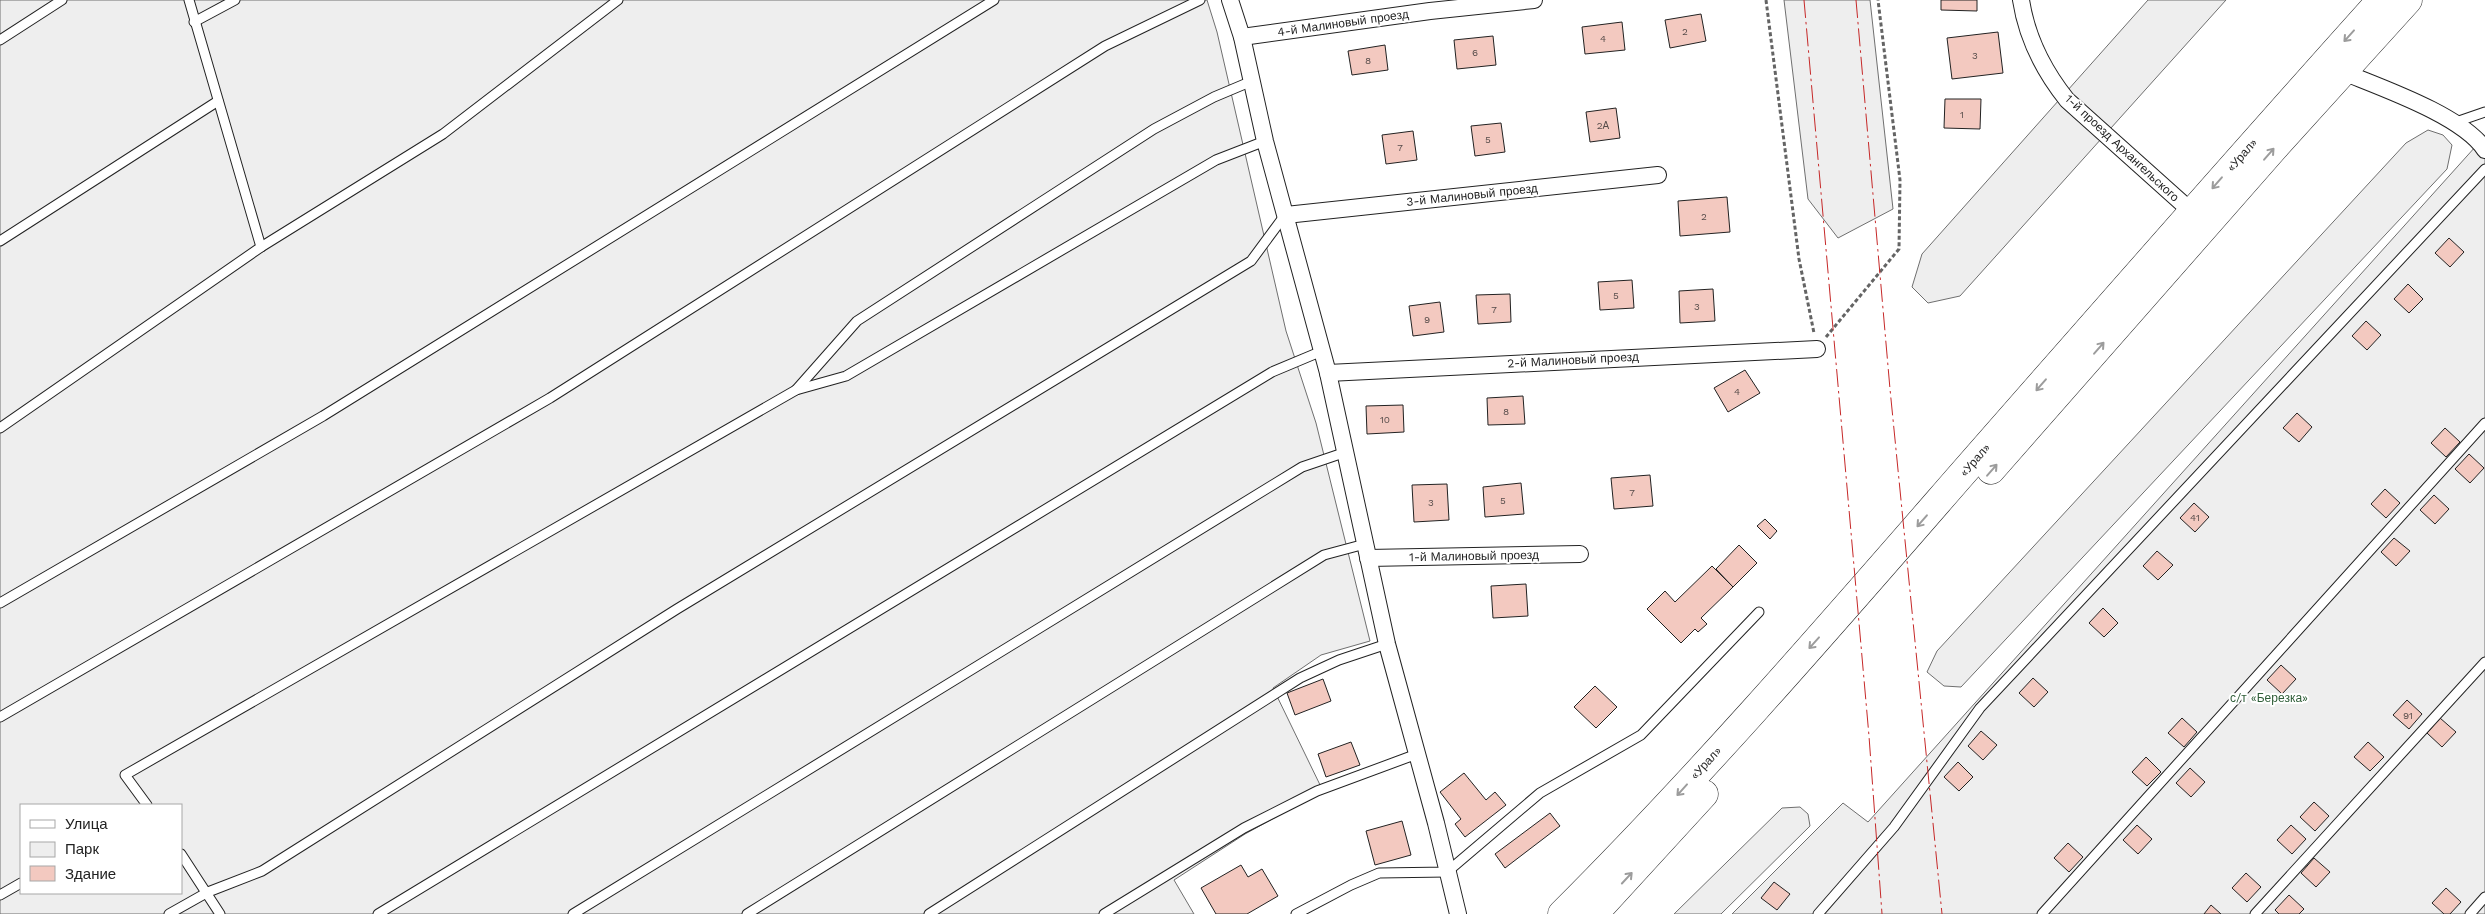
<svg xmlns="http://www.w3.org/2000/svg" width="2485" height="914" viewBox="0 0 2485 914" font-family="'Work Sans',sans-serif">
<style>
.green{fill:#eee;stroke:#6f6f6f;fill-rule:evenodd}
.building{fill:#f3c9c0;stroke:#222}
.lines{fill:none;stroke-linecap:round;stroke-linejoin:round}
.service-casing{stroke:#222;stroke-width:11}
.minor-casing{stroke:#222;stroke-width:18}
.trunk-casing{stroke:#222;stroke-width:29}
.path{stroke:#646464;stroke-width:3;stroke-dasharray:4 2.5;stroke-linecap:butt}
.service{stroke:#fff;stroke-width:9}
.minor{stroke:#fff;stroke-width:16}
.trunk{stroke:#fff;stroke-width:28}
.power{stroke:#c62828;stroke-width:1;stroke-dasharray:18 4 2.5 4;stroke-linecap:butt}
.oneway{stroke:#9c9c9c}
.labels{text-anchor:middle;stroke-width:4;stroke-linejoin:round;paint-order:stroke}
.number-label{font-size:10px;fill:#564c4a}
.street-label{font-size:12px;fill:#222;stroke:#fff}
.park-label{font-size:12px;fill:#2f5e38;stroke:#fff}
</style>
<rect width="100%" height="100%" fill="#fff"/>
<g class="green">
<path d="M0,0H1207L1217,32L1286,331L1316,423L1370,641L1321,655L1273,688L1323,791L1245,834L1174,880L1194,914H0ZM21,805H181V893H21Z"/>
<path d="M1784,0H1870L1893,209L1838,238L1808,199Z"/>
<path d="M2148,0H2226L1960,296L1928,303L1912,287L1922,254Z"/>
<path d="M2428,130L2443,135L2452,145L2447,169L1961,687L1944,686L1927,672L1937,651L2406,143Z"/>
<path d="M2485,136V914H1732L1843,803L1868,822Z"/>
<path d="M1800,807L1808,814L1810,826L1721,914H1674L1782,808Z"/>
</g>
<g class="building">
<path d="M1941,0H1977V11L1941,10Z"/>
<path d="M1701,14L1706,41L1670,48L1665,20Z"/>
<path d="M1622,22L1625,50L1585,54L1582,27Z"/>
<path d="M1998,32L2003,73L1952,79L1947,38Z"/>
<path d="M1493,36L1496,65L1457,69L1454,40Z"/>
<path d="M1385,45L1388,70L1352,75L1348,51Z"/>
<path d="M1945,99H1981L1980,129L1944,128Z"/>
<path d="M1616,108L1620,138L1590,142L1586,112Z"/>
<path d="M1501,123L1505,152L1475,156L1471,126Z"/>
<path d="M1413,131L1417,160L1386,164L1382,135Z"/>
<path d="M1727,197L1730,232L1680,236L1678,201Z"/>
<path d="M2449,238L2464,252L2450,267L2435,253Z"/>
<path d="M1632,280L1634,308L1600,310L1598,282Z"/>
<path d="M2408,284L2423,299L2409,313L2394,299Z"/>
<path d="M1713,289L1715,321L1680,323L1679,291Z"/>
<path d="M1510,294L1511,322L1478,324L1476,295Z"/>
<path d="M1440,302L1444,332L1413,336L1409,306Z"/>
<path d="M2366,321L2381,335L2367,350L2352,336Z"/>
<path d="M1745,370L1760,393L1728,412L1714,388Z"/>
<path d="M1523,396L1525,424L1488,425L1487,398Z"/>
<path d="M1403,405L1404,432L1367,434L1366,406Z"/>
<path d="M2297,413L2312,427L2299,442L2283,428Z"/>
<path d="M2445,428L2460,442L2446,457L2431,443Z"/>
<path d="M2469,454L2484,468L2470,483L2455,469Z"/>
<path d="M1650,475L1653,506L1614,509L1611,478Z"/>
<path d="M1521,483L1524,514L1485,517L1483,487Z"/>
<path d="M1447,484L1449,520L1414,522L1412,485Z"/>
<path d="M2385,489L2400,503L2386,518L2371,504Z"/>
<path d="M2434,495L2449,509L2435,524L2420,510Z"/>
<path d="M2194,503L2209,517L2195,532L2180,518Z"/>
<path d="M1765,519L1777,531L1770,539L1757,526Z"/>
<path d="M2394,538L2410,551L2396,566L2381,552Z"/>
<path d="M1739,545L1757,563L1733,587L1716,569Z"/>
<path d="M2157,551L2173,565L2158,580L2143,566Z"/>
<path d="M1712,566L1733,587L1701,618L1707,624L1698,632L1695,629L1681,643L1647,609L1665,591L1675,602Z"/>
<path d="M1526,584L1528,616L1493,618L1491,586Z"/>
<path d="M2103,608L2118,623L2104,637L2089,623Z"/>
<path d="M2281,665L2296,679L2282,694L2267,680Z"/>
<path d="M2033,678L2048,692L2034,707L2019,693Z"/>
<path d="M1323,679L1331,701L1295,715L1287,693Z"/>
<path d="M1595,686L1617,707L1596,728L1574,707Z"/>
<path d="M2407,700L2422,714L2409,729L2393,715Z"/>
<path d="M2182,718L2197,732L2184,747L2168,733Z"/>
<path d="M2440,718L2456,732L2442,747L2427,733Z"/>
<path d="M1981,731L1997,745L1983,760L1968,746Z"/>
<path d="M1351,742L1360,765L1326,777L1318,754Z"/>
<path d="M2368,742L2384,757L2370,771L2354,757Z"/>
<path d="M2146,757L2161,772L2147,786L2132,772Z"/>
<path d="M1958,762L1973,777L1959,791L1944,777Z"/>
<path d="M2190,768L2205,782L2191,797L2176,783Z"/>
<path d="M1464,773L1486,800L1495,792L1506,805L1465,837L1455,824L1461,819L1440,792Z"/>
<path d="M2314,802L2329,816L2315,831L2300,817Z"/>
<path d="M1550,813L1560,826L1505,868L1495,854Z"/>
<path d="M1402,821L1411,855L1375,865L1366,831Z"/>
<path d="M2137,825L2152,839L2138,854L2123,840Z"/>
<path d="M2291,825L2306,839L2292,854L2277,840Z"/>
<path d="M2068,843L2083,857L2069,872L2054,858Z"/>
<path d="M2314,858L2330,872L2316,887L2301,873Z"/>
<path d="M1241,865L1248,877L1262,869L1278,896L1247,914H1216L1201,888Z"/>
<path d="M2246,873L2261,887L2247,902L2232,888Z"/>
<path d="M1774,882L1790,894L1777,910L1761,898Z"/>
<path d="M2446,888L2461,902L2450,914H2444L2432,903Z"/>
<path d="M2289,895L2304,909L2299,914H2279L2275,910Z"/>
<path d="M2211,905L2221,914H2204Z"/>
</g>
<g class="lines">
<g class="service-casing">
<g id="service">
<path d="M189,0L261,247"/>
<path d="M194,22L235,0"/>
<path d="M0,40L62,0"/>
<path d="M2456,122L2485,112"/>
<path d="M0,241L218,101"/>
<path d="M796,390L857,321L1154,129L1214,97L1252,81"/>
<path d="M0,428L261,247L443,134L618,0"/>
<path d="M0,603L323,416L994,0"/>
<path d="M0,717L550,398L1105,46L1200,0"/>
<path d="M147,805L125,775L796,390L846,376L1216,160L1265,141"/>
<path d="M181,854L220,914"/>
<path d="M0,895L21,883"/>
<path d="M169,914L208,892L262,871L677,609L1251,261L1285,215"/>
<path d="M378,914L1272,372L1322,351"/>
<path d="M573,914L1302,467L1346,452"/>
<path d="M747,914L1324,555L1365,544"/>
<path d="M929,914L1300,678L1339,660L1387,644"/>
<path d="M1104,914L1244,828L1317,791L1417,754"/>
<path d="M1296,914L1351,885L1379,873L1447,872L1540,793L1641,735L1759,612"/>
<path d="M1818,914L1894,827L1980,708L2485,169"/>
<path d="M2042,914L2485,423"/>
<path d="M2255,914L2485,662"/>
<path d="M2470,914L2485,897"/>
</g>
</g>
<g class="minor-casing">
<g id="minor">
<path d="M1230,0L1242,37L1265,141L1328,373L1387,644L1436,823L1458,914"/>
<path d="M2021,0C2027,39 2043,70 2067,100L2192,212"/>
<path d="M1242,37L1430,11L1534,0"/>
<path d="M2343,72C2382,88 2463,116 2485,150"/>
<path d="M1286,215L1658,175"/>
<path d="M1328,373L1817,349"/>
<path d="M1368,558L1580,554"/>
</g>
</g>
<g class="trunk-casing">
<g id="trunk">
<path d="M1991,470L2274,148L2408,0"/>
<path d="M1562,914C1700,776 1828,628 1956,481C2097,320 2238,159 2381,0"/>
<path d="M1594,914L1704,794"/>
</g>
</g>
<g class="path">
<path d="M1766,0L1799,259L1814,333"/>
<path d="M1826,337L1899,249L1900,180L1878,0"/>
</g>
<use href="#service" class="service"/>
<use href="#minor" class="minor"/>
<use href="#trunk" class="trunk"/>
<g class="power">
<path d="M1804,0L1869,736L1882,914"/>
<path d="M1856,0L1890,389L1942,914"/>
</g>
</g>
<defs><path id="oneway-shaft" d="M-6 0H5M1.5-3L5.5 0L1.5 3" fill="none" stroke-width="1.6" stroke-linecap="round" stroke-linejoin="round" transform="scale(1.25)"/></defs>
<g class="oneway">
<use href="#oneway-shaft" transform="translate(2349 36) rotate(132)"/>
<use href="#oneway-shaft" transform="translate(2269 154) rotate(-49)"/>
<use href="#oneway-shaft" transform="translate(2217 183) rotate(131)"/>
<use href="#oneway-shaft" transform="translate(2099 348) rotate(-49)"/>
<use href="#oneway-shaft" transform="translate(2041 385) rotate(131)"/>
<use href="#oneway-shaft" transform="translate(1992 470) rotate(-49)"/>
<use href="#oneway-shaft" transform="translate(1922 521) rotate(131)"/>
<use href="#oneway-shaft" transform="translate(1814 643) rotate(132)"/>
<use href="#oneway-shaft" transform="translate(1682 790) rotate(132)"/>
<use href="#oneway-shaft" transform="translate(1627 878) rotate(-47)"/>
</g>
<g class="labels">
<g class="number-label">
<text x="1685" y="35">2</text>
<text x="1603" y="42">4</text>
<text x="1475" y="56">6</text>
<text x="1975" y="59">3</text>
<text x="1368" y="64">8</text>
<text x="1962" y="118">1</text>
<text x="1603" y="129">2А</text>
<text x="1488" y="143">5</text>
<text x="1400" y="151">7</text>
<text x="1704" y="220">2</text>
<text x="1616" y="299">5</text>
<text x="1697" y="310">3</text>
<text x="1494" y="313">7</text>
<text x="1427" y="323">9</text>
<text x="1737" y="395">4</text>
<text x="1506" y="415">8</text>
<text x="1385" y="423">10</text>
<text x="1632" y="496">7</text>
<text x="1503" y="504">5</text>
<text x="1431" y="506">3</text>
<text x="2195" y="521">41</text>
<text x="2408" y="719">91</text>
</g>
<g class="street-label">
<text transform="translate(1343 23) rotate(-8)" y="4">4-й Малиновый проезд</text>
<text transform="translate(2122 148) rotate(43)" y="4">1-й проезд Архангельского</text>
<text transform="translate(2242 155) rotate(-49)" y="4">«Урал»</text>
<text transform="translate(1472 195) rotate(-6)" y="4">3-й Малиновый проезд</text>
<text transform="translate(1573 360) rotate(-3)" y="4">2-й Малиновый проезд</text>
<text transform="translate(1975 460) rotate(-49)" y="4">«Урал»</text>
<text transform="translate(1474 556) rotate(-1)" y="4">1-й Малиновый проезд</text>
<text transform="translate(1706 763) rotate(-48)" y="4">«Урал»</text>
</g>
<g class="park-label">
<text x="2269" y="702">с/т «Березка»</text>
</g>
</g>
<rect x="20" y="804" width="162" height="90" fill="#ffffff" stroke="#a7a7a7"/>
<rect x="30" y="820" width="25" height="8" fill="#ffffff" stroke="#a7a7a7"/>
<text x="65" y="829" font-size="15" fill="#222222">Улица</text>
<rect x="30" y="842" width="25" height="15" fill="#eeeeee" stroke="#a7a7a7"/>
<text x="65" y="854" font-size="15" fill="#222222">Парк</text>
<rect x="30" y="866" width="25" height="15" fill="#f3c9c0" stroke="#a7a7a7"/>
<text x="65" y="879" font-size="15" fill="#222222">Здание</text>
</svg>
